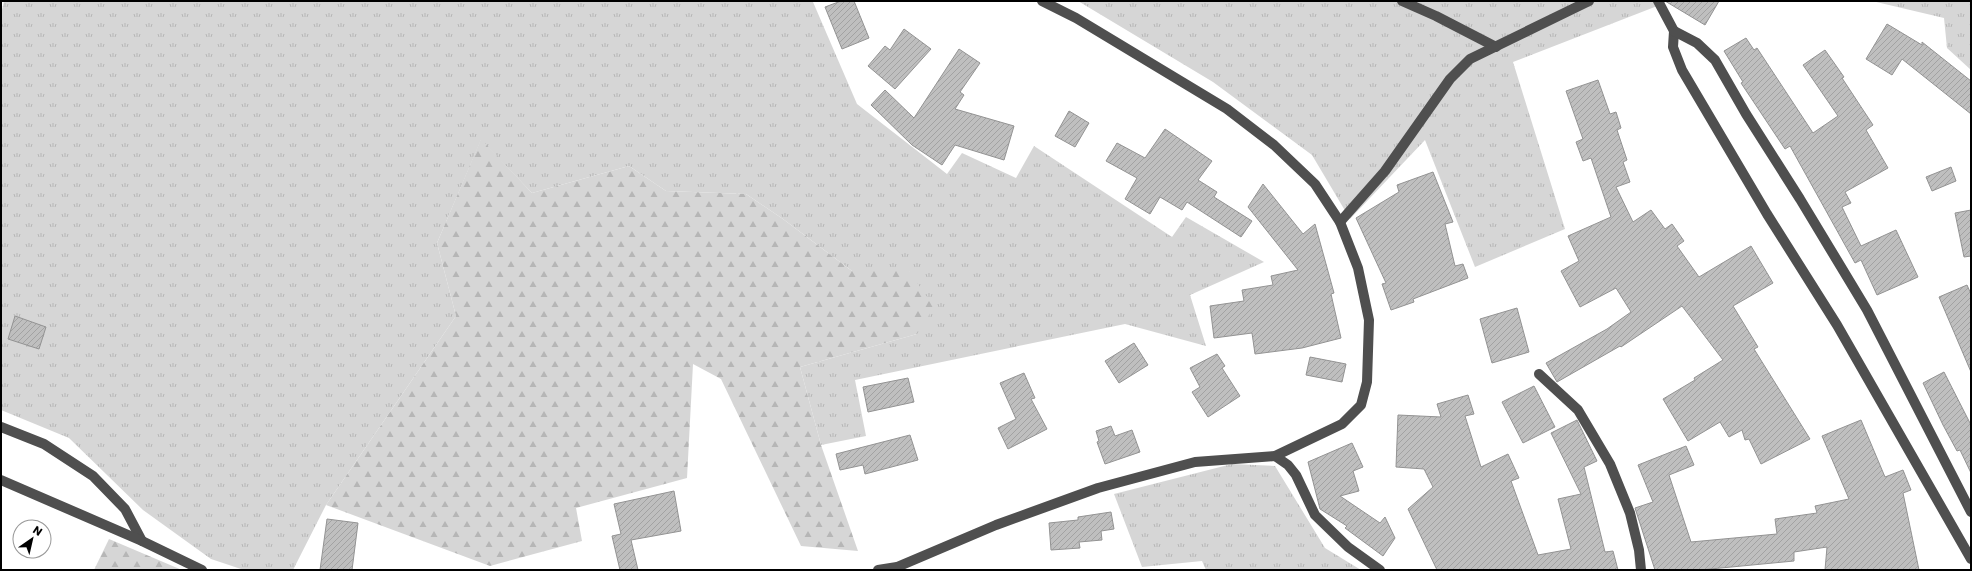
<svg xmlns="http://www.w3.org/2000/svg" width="1972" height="571" viewBox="0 0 1972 571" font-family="Poppins,sans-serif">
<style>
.grass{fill:url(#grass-tufts)}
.forest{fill:url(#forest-firs)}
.building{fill:url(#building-hatch);stroke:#939393}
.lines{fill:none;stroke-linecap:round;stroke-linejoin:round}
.minor{stroke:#4f4f4f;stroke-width:10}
</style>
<defs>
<pattern id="grass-tufts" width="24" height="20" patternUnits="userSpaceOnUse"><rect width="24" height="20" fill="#d6d6d6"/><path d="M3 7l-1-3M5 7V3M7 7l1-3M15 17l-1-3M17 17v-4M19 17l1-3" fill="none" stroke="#b6b6b6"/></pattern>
<pattern id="forest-firs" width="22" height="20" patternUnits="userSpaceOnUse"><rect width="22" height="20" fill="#d6d6d6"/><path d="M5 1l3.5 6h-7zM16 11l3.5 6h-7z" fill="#b6b6b6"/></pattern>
<pattern id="building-hatch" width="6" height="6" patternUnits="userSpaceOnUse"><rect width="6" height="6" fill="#bfbfbf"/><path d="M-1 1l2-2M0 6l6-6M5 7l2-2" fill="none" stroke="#a2a2a2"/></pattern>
</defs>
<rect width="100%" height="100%" fill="#fff"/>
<g class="grass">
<path d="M4,1H815L813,2L857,104L947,174L962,153L1016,178L1034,146L1172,237L1186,217L1264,262L1190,295L1206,346L1125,324L855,380L866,436L821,445L800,367L917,334L909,271H852L783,219L746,194L666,191L629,166L532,193L481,140L437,243L456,316L326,505L293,570H244L211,559L143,510L69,438L1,410V14Z"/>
<path d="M1078,1H1664L1665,3L1513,62L1565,229L1475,267L1425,140L1350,219L1312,155L1213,82Z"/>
<path d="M1872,1H1971V70L1947,48L1944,18Z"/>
<path d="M1232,464L1275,466L1325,548L1361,570H1206L1202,561L1142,567L1114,494Z"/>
</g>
<g class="forest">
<path d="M481,139L532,193L629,166L666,191L746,194L783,219L852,271H909L934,307L917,334L800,367L821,445L858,551L801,546L721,379L693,364L687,478L576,508L582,541L490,566L326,505L456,316L437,243Z"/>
<path d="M109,539L182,570H94Z"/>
</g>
<g class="building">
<path d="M841,1H854L869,38L842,49L825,7Z"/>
<path d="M1665,1H1719L1705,25Z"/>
<path d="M1887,24L1922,45V42L1971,81V114L1902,59L1892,75L1866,59Z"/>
<path d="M904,29L931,49L895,89L868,66L885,46L890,50Z"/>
<path d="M1746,38L1754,50L1757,48L1813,133L1838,116L1803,65L1825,50L1844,77L1842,78L1873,125L1866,130L1888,168L1845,192L1851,203L1842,207L1861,246L1896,230L1918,277L1877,295L1861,260L1855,263L1790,146L1785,149L1741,83L1743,82L1724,51Z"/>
<path d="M959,49L980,63L960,92L964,95L955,109L1014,126L1004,160L955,145L942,165L912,145L871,105L885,90L914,118Z"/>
<path d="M1598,80L1610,114L1616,112L1621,128L1617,130L1627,160L1623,162L1630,182L1616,187L1633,222L1651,210L1665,229L1672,224L1684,241L1677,246L1699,277L1751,246L1773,283L1733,306L1758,347L1754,349L1810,439L1761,464L1749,439L1745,440L1742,430L1729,437L1720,422L1688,441L1663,399L1695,380L1694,378L1723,360L1682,306L1621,347L1620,346L1557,382L1546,363L1607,329L1631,312L1616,288L1580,307L1561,271L1579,261L1568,236L1611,217L1591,158L1583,161L1576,142L1583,139L1566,91Z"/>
<path d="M1069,111L1089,123L1075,147L1055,136Z"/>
<path d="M1165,129L1212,161L1198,180L1217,192L1214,197L1252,221L1241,237L1187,202L1182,210L1160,197L1150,214L1125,199L1137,178L1106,161L1117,143L1145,158Z"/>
<path d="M1951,167L1956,181L1932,191L1926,177Z"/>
<path d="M1433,172L1453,222L1445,224L1455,266L1463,264L1468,278L1413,299L1414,302L1391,310L1382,284L1386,283L1356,218L1399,192L1397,185Z"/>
<path d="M1263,184L1303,234L1315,224L1334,293L1331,294L1341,338L1302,348L1255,354L1252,333L1214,338L1210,306L1244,301L1242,290L1273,285L1271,276L1298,270L1248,207Z"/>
<path d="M1971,210V256L1964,257L1955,213Z"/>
<path d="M1967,285L1971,294V372L1939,297Z"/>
<path d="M1517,308L1529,352L1492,363L1480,319Z"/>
<path d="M15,316L46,327L39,349L8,339Z"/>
<path d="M1134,343L1148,365L1119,383L1105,361Z"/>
<path d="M1217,354L1225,366L1222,368L1240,396L1208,417L1192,392L1200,387L1190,368Z"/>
<path d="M1310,357L1346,364L1342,382L1306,375Z"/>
<path d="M1944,372L1971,425V473L1960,450L1957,451L1943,425L1923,383Z"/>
<path d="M1024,373L1035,398L1031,399L1047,429L1008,449L998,428L1016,419L1000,383Z"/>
<path d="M908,378L914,402L868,412L863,387Z"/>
<path d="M1534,386L1555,427L1523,443L1502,402Z"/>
<path d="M1468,395L1474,414L1465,416L1481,467L1508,454L1519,478L1511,481L1538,555L1571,549L1558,499L1581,494L1551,433L1577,420L1597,461L1584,467L1605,552L1613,551L1618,570H1437L1408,509L1433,487L1424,469L1396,467L1398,415L1441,417L1437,404Z"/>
<path d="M1861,420L1885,477L1903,470L1911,490L1903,493L1919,570H1825L1827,547L1794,552V561L1700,570H1655L1635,508L1653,502L1638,465L1686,446L1694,465L1669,475L1691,542L1777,534L1775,519L1817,513L1815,506L1849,499L1822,436Z"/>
<path d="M1111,426L1115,436L1132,430L1140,452L1105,464L1097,442L1099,441L1096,431Z"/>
<path d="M910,435L918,460L865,474L863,465L840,470L836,454Z"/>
<path d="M1352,443L1363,467L1353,471L1359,491L1340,496L1380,523L1385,517L1395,538L1383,556L1345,528L1347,526L1320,509L1308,462Z"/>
<path d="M674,491L681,531L631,540L638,570H620L612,536L621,534L614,504Z"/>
<path d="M1111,512L1114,529L1101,531L1102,540L1079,542L1080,548L1051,550L1049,523L1078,520V517Z"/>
<path d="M327,519L358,523L352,570H320Z"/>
</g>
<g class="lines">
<g class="minor">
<path d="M1402,1L1436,16L1496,47"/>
<path d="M1658,1L1674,31L1673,47L1682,70L1767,214L1837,325L1971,559"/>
<path d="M1674,31L1697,43L1715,60L1746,114L1800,199L1867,310L1971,512"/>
<path d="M1340,222L1385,171L1450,79L1470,59L1589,1"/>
<path d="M1539,374L1578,410L1610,464L1630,513L1639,550L1641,570"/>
<path d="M1,427L44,444L93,476L125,509L142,541"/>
<path d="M1275,456L1288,465L1296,475L1315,515L1348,547L1380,570"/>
<path d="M1,480L142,541L202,570"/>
<path d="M878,570L897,567L996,525L1098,488L1195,462L1275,456L1342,424L1361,405L1367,382L1369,320L1358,268L1340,222L1315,184L1274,145L1227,109L1076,18L1042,1"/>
</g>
</g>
<rect width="1972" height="571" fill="none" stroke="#000000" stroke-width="4"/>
<g transform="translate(32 539) rotate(34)"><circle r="19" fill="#ffffff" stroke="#999999"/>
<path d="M0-3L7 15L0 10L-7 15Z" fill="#000000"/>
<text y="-6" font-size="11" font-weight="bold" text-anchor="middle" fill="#000000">N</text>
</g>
</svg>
